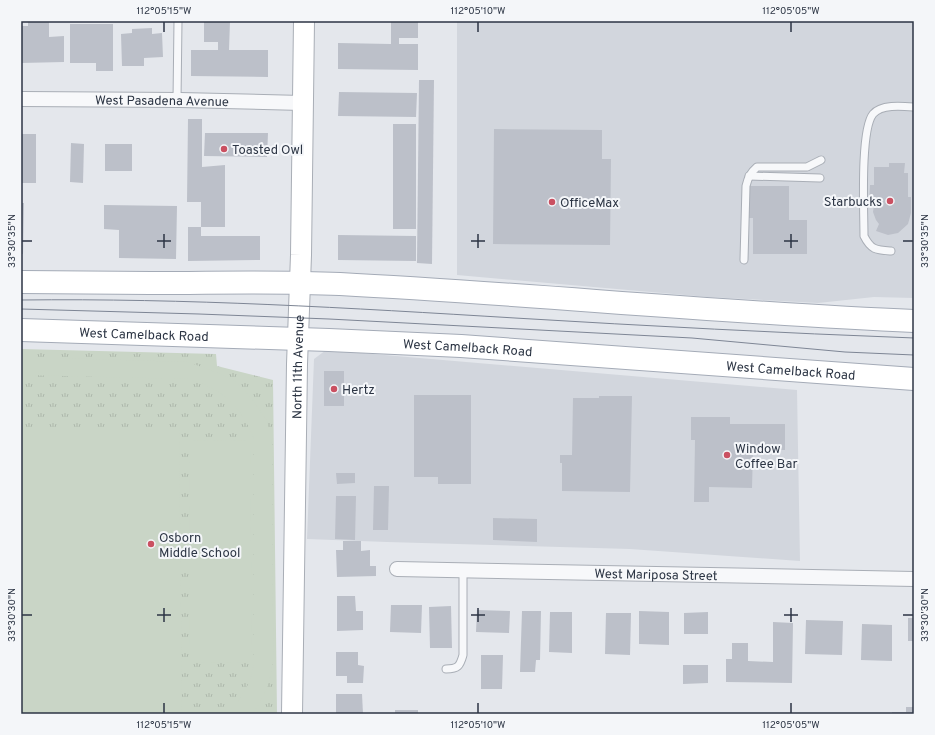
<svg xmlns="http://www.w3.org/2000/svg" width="935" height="735" viewBox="0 0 935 735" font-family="Overpass,sans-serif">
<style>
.built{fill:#d2d6dd}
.grass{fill:url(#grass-tufts)}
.pitch{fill:#c9d5c6}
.building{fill:#bcc0c9}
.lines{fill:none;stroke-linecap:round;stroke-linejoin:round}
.lane-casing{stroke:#a9aeb6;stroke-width:9}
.street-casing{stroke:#a9aeb6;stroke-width:16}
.secondary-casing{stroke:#a9aeb6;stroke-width:22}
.primary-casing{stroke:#a4abb7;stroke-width:24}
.lane{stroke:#f7f8fa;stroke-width:7}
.street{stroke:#f7f8fa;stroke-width:14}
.secondary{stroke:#fff;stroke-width:20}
.primary{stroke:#fff;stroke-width:22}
.tram{stroke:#7e8695;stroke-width:1}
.ticks{fill:none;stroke:#2c3544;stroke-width:1.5}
.poi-dot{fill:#ca5061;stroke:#f4f6f9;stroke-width:1.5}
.labels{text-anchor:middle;stroke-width:4;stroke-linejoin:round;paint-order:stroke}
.street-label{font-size:13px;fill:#2c3544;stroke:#f4f6f9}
.poi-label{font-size:13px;fill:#2c3544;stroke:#f4f6f9;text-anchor:start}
.neatline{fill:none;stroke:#2c3544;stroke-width:1.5}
.ticks-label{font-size:10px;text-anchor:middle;fill:#2c3544}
</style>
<defs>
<pattern id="grass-tufts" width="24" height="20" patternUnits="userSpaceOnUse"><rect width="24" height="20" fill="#c9d5c6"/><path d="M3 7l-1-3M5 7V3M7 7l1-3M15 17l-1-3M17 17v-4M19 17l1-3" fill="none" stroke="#adb7ab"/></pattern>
</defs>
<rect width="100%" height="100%" fill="#e4e7ec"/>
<g class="built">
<path d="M457,21H914V298L874,297L818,303L708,297L457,275Z"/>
<path d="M326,350L797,390L800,561L630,549L387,542L307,539L314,359Z"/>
</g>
<path class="grass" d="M21,349L216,354L217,366L273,380L277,714H21Z"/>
<g class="pitch">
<path d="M21,358H59L188,362L218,373L236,382L252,399L267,421L272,444L273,622C274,658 275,685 252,714H225L237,704L250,681L254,663V439C241,406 223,389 189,379L21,375Z"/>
<path d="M21,427H179L182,711H157L156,712L21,713Z"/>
<path d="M250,440L252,662L190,663L189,441Z"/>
</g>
<g class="building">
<path d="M28,21H49V37L64,36V62L21,63V26H28Z"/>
<path d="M204,21H230L229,50H268V77L191,76V50H218V42H204Z"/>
<path d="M391,21H418V38H399V44H418V70L338,69V43L391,44Z"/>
<path d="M70,24H113V71H96V63H70Z"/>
<path d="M152,28V34L162,33L163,57L144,58V66H122L121,34L132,33V29Z"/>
<path d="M419,80H434L432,264L417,263Z"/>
<path d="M339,92L417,93L416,117L338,116Z"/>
<path d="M188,119H202V167L225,165V227H201V202H187Z"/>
<rect x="393" y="124" width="23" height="105"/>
<path d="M494,129L602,130V159H611L610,245L493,244Z"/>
<path d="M205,133H268L267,157L204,156Z"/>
<rect x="21" y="134" width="15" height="49"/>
<path d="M71,143L84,144L83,183L70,182Z"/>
<rect x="105" y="144" width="27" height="27"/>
<path d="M889,163H905L904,173H908V197H911V213L908,224L898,233L888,235L876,231L879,224L876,220L873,212L874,205H869L870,185H874V167H889Z"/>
<path d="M749,186H789V220H807V254H753V218H749Z"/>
<path d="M21,203H24L23,254H21Z"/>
<path d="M104,205L177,206L176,259L119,258V230L104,229Z"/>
<path d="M188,227H201V236H260V260L188,261Z"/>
<path d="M338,235L416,236V261L338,260Z"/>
<rect x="324" y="371" width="20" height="35"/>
<path d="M414,395H471V484H438V477H414Z"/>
<path d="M599,396H632L630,492L562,491V463H560V455H572L573,398H599Z"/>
<path d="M691,417H730V424H785V450H753L752,488L709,487V502H694L695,440H691Z"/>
<path d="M336,473H355V483L337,484Z"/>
<path d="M374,486H389L388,530H373Z"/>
<path d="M336,496H356L355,540L335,539Z"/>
<path d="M493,518L537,519V542L493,540Z"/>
<path d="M343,541H361V551L370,550V566H376V576L337,577L336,550H343Z"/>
<path d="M337,596H355L356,611H363V630L337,631Z"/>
<path d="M391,605H422L421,633L390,632Z"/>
<path d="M451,606L452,648H430L429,607Z"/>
<path d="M477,610L510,611L509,633L476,632Z"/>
<path d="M522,611H541L540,660H536L535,672H520Z"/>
<path d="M639,611L669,612V645L639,644Z"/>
<path d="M550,612H572V653L549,652Z"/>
<path d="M708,612V634H684V613Z"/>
<path d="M606,613H631L630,655L605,654Z"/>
<rect x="908" y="618" width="6" height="23"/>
<path d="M806,620L843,621L842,655L805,654Z"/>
<path d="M773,622L793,623L792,683L726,682V659H732V643H748V661L773,662Z"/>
<path d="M862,624L892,625V661L861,660Z"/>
<path d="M336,652H358V665L364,666L363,683H347V676H336Z"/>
<path d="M481,655H503L502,689H481Z"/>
<path d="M683,665H708V683L683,684Z"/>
<path d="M336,694H362L363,714H336Z"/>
<path d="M906,707H914V714H892V712H906Z"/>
<rect x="395" y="710" width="23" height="4"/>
</g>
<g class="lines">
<g class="lane-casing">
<g id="lane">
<path d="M177,100L178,21"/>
<path d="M749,176L820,178"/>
<path d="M891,251C876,250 871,250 864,236C864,213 860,130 873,114C881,104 902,106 914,107"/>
<path d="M744,260L746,186C748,178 750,173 757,167H807L821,160"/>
<path d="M446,669C458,669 460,666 463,655V571"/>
</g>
</g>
<g class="street-casing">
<g id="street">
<path id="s1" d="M21,99L180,100L302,103"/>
<path id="s2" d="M397,569L914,579"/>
</g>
</g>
<g class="secondary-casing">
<g id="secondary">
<path id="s3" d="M292,714L297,364L301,255L304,21"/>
</g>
</g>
<g class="primary-casing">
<g id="primary">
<path d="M21,282C64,282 108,283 151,283C214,283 277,281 340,284C532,294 722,313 914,321"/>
<path id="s4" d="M21,330L329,340L461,346L914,379"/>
</g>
</g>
<use href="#lane" class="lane"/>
<use href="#street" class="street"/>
<use href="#secondary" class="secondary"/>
<use href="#primary" class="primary"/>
<g class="tram">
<path d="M21,300C186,298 350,308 515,318C648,326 781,333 914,338"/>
<path d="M21,309L199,314L329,319L692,338L845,352L914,355"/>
</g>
</g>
<path class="ticks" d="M164,22V32M478,22V32M791,22V32M164,234V248M478,234V248M791,234V248M22,241H32M157,241H171M471,241H485M784,241H798M903,241H913M164,608V622M478,608V622M791,608V622M22,615H32M157,615H171M471,615H485M784,615H798M903,615H913M164,703V713M478,703V713M791,703V713"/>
<g class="poi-dot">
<circle cx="224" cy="149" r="4"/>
<circle cx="890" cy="201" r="4"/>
<circle cx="552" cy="202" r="4"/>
<circle cx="334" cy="389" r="4"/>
<circle cx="727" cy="455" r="4"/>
<circle cx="151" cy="544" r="4"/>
</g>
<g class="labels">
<g class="street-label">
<text dy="5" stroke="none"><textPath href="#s1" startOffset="141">West Pasadena Avenue</textPath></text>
<text dy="5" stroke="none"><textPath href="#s4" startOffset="123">West Camelback Road</textPath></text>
<text dy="5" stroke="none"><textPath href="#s4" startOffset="447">West Camelback Road</textPath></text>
<text dy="5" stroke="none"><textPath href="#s3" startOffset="347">North 11th Avenue</textPath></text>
<text dy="5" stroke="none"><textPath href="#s4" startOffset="771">West Camelback Road</textPath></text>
<text dy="5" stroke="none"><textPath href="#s2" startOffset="259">West Mariposa Street</textPath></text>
</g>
<g class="poi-label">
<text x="232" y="154">Toasted Owl</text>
<text x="882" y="206" text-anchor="end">Starbucks</text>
<text x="560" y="207">OfficeMax</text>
<text x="342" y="394">Hertz</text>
<text x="735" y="453">Window<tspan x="735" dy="15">Coffee Bar</tspan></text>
<text x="159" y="542">Osborn<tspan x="159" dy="15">Middle School</tspan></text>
</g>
</g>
<rect width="935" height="735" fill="none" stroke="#f4f6f9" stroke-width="44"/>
<rect x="22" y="22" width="891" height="691" class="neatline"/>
<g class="ticks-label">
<text x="164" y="14">112°05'15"W</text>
<text x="478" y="14">112°05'10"W</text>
<text x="791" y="14">112°05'05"W</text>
<text transform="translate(11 241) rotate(-90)" y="4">33°30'35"N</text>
<text transform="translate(924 241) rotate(-90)" y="4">33°30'35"N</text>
<text transform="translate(11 615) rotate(-90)" y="4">33°30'30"N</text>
<text transform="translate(924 615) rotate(-90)" y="4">33°30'30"N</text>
<text x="164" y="728">112°05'15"W</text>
<text x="478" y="728">112°05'10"W</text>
<text x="791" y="728">112°05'05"W</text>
</g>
</svg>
